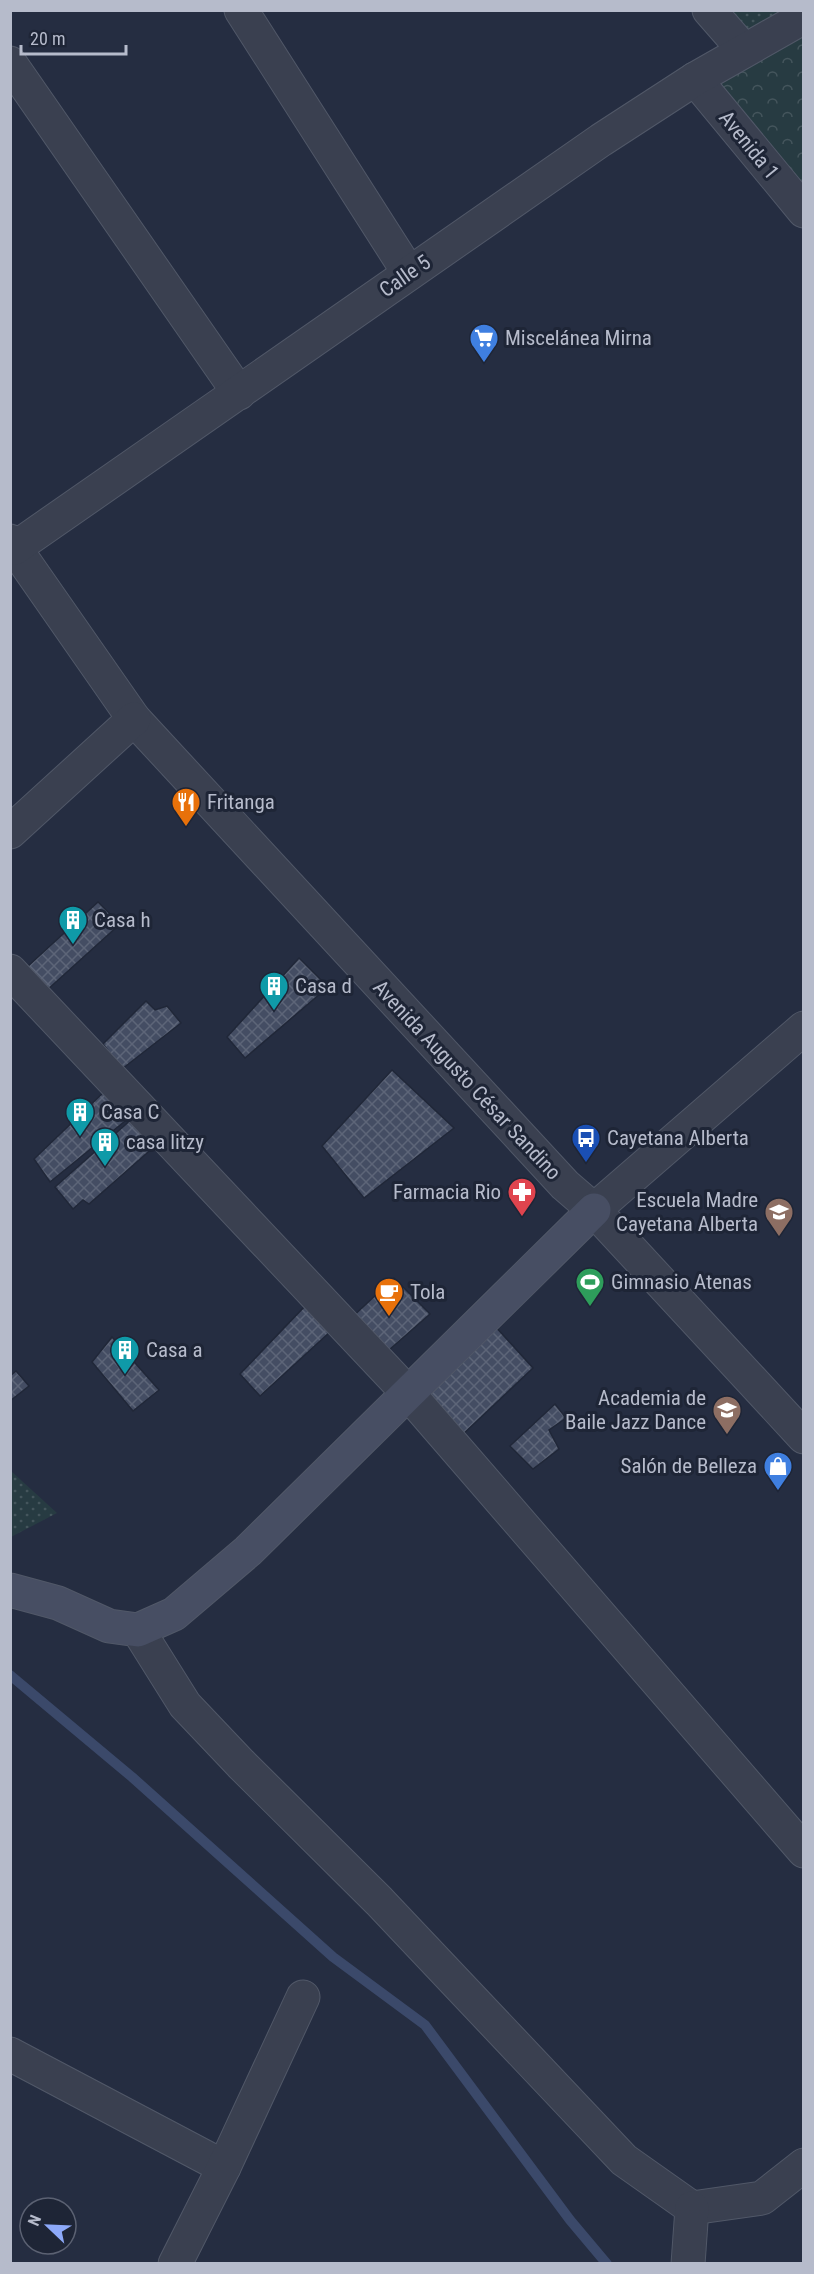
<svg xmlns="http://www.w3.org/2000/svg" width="814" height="2274" viewBox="0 0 814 2274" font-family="'Roboto Condensed',sans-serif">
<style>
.grass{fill:url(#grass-dots)}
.forest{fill:url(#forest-crowns)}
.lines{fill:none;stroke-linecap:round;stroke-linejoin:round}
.stream{stroke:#3b496a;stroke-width:10}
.building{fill:url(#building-cross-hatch);stroke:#202738;stroke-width:1.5}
.street-casing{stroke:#515868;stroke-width:35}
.secondary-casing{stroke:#515868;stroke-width:35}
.street{stroke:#3a4050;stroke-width:33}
.secondary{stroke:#474e63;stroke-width:33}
.labels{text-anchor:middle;stroke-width:6;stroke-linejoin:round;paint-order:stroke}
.street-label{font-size:21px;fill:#b6bbcb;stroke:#1e2536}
.poi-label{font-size:21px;fill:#b6bbcb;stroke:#1e2536;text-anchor:start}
</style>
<defs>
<pattern id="grass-dots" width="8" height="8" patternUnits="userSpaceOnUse" patternTransform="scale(1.5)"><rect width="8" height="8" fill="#273b42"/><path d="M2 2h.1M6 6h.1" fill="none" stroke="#44555c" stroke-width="1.8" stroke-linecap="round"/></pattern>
<pattern id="forest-crowns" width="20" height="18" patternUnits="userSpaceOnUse" patternTransform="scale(1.5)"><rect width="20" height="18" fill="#273b42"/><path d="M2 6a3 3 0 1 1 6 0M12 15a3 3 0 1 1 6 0" fill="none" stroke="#44555c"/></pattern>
<pattern id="building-cross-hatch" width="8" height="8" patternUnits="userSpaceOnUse" patternTransform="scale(1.5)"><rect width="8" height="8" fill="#444d63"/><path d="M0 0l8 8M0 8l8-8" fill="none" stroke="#5d6578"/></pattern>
</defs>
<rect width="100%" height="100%" fill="#252d41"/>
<g class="grass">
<path d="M709,11H803L744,50Z"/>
<path d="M11,1471L57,1513L11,1537Z"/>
</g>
<path class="forest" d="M803,17L804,202L695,79Z"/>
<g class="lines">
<path class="stream" d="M10,1675L132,1777L333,1957L425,2025L570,2220L607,2264"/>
</g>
<g class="building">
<path d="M98,902L120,924L46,991L26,968Z"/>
<path d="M299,958L328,987L245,1058L227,1037Z"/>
<path d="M146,1001L155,1010L167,1006L181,1023L122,1069L103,1044Z"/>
<path d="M392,1070L454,1128L364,1198L322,1146Z"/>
<path d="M106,1090L130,1117L50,1182L34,1159Z"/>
<path d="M133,1118L155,1146L89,1204L83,1200L73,1209L55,1187Z"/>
<path d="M394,1278L430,1314L381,1357L348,1321Z"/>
<path d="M308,1303L331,1331L260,1396L240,1374Z"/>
<path d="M494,1325L533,1368L460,1437L416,1392Z"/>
<path d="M112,1337L159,1390L133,1411L92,1362Z"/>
<path d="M16,1371L29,1386L10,1401V1376Z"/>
<path d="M555,1404L566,1418L549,1430L559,1449L533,1469L510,1446Z"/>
</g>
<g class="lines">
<g class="street-casing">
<g id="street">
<path d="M241,10L409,273"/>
<path d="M709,10L744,50"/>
<path d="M10,63L239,393"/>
<path d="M695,79L804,211"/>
<path d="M10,541L134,719L565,1185L594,1210L804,1437"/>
<path d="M15,548L601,140L695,79L804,17"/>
<path d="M10,832L134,719"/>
<path d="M10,971L407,1392L804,1851"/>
<path d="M594,1210L804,1028"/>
<path d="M138,1630L185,1705L241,1764L379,1901L624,2160L692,2208L762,2198L804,2165"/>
<path d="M10,2054L224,2167"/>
<path d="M175,2264L224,2167L303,1997"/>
<path d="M688,2264L692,2208"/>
</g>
</g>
<g class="secondary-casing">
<path id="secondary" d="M10,1590L58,1603L109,1626L138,1630L174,1614L248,1551L594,1210"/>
</g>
<use href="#street" class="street"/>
<use href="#secondary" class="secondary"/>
</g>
<defs>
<g id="supermarket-pin" transform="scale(1.5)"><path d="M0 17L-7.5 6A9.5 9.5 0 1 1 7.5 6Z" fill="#3f7fe0" stroke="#1e2536"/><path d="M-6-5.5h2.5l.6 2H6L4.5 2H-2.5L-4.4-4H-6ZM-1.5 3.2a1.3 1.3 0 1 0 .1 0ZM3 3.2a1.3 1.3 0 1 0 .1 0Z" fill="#fff"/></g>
<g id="restaurant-pin" transform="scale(1.5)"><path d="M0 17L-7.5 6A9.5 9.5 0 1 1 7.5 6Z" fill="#e8710a" stroke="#1e2536"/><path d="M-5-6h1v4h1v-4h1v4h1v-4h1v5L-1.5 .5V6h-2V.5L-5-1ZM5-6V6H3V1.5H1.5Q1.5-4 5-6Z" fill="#fff"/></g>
<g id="building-pin" transform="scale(1.5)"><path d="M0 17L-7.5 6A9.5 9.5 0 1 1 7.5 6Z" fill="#0f9aa8" stroke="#1e2536"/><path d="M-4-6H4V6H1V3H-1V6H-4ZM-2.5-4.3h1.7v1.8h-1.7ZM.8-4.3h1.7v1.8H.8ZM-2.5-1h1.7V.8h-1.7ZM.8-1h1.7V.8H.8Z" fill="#fff"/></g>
<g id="bus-pin" transform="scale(1.5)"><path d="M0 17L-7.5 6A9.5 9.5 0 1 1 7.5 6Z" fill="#1a4fb4" stroke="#1e2536"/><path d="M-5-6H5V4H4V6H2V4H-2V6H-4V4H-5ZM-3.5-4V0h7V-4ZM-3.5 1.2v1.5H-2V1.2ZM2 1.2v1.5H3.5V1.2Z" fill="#fff"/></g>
<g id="pharmacy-pin" transform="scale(1.5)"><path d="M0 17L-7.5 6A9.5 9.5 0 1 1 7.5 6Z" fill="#e0444e" stroke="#1e2536"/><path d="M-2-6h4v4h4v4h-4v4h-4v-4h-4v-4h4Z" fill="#fff"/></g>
<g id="school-pin" transform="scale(1.5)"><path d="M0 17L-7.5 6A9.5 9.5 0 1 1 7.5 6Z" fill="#8d6e63" stroke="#1e2536"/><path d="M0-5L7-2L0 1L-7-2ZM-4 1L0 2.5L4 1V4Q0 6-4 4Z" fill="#fff"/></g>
<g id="stadium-pin" transform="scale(1.5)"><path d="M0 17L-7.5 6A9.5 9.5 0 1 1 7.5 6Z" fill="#2e9e5b" stroke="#1e2536"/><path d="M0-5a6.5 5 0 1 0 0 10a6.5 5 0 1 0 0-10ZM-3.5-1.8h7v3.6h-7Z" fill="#fff"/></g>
<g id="cafe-pin" transform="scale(1.5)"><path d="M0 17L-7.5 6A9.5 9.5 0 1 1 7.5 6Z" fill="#e8710a" stroke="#1e2536"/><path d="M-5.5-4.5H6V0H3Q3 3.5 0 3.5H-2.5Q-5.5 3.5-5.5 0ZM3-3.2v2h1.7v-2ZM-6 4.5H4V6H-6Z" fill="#fff"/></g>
<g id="shop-pin" transform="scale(1.5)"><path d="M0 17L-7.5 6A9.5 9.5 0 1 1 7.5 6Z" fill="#3f7fe0" stroke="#1e2536"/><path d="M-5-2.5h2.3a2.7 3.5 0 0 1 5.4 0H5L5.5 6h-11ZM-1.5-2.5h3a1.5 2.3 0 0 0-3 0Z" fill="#fff"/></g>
</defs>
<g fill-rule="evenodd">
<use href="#supermarket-pin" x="484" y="338"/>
<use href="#restaurant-pin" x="186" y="802"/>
<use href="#building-pin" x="73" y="920"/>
<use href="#building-pin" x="274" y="986"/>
<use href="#building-pin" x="80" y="1112"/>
<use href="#bus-pin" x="586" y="1138"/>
<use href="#building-pin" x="105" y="1142"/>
<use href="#pharmacy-pin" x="522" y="1192"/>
<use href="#school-pin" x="779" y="1212"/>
<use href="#stadium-pin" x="590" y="1282"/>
<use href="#cafe-pin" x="389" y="1292"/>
<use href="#building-pin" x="125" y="1350"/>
<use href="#school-pin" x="727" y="1410"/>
<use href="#shop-pin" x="778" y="1466"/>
</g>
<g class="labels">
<g class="street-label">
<text transform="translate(749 145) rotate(51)" y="7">Avenida 1</text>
<text transform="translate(405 276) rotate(-35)" y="7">Calle 5</text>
<text transform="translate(467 1080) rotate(47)" y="7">Avenida Augusto César Sandino</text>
</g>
<g class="poi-label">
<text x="505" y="345">Miscelánea Mirna</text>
<text x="207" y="809">Fritanga</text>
<text x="94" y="927">Casa h</text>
<text x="295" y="993">Casa d</text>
<text x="101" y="1119">Casa C</text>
<text x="607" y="1145">Cayetana Alberta</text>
<text x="126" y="1149">casa litzy</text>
<text x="501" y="1199" text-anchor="end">Farmacia Rio</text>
<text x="758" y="1207" text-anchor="end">Escuela Madre<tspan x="758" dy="24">Cayetana Alberta</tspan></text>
<text x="611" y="1289">Gimnasio Atenas</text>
<text x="410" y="1299">Tola</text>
<text x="146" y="1357">Casa a</text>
<text x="706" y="1405" text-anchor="end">Academia de<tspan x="706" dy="24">Baile Jazz Dance</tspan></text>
<text x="757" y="1473" text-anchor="end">Salón de Belleza</text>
</g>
</g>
<rect width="814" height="2274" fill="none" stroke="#b6bbcb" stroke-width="24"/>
<g transform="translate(48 2226) rotate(293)"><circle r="28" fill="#1e2536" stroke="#5b6172" stroke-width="1.5"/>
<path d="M0-4.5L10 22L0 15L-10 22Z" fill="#8da9f9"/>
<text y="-9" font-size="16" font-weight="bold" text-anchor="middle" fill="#b6bbcb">N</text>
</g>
<path d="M21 45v9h105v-9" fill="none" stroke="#b6bbcb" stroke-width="3"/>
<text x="30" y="45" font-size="18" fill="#b6bbcb" stroke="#1e2536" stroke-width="4.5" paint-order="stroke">20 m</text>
</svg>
